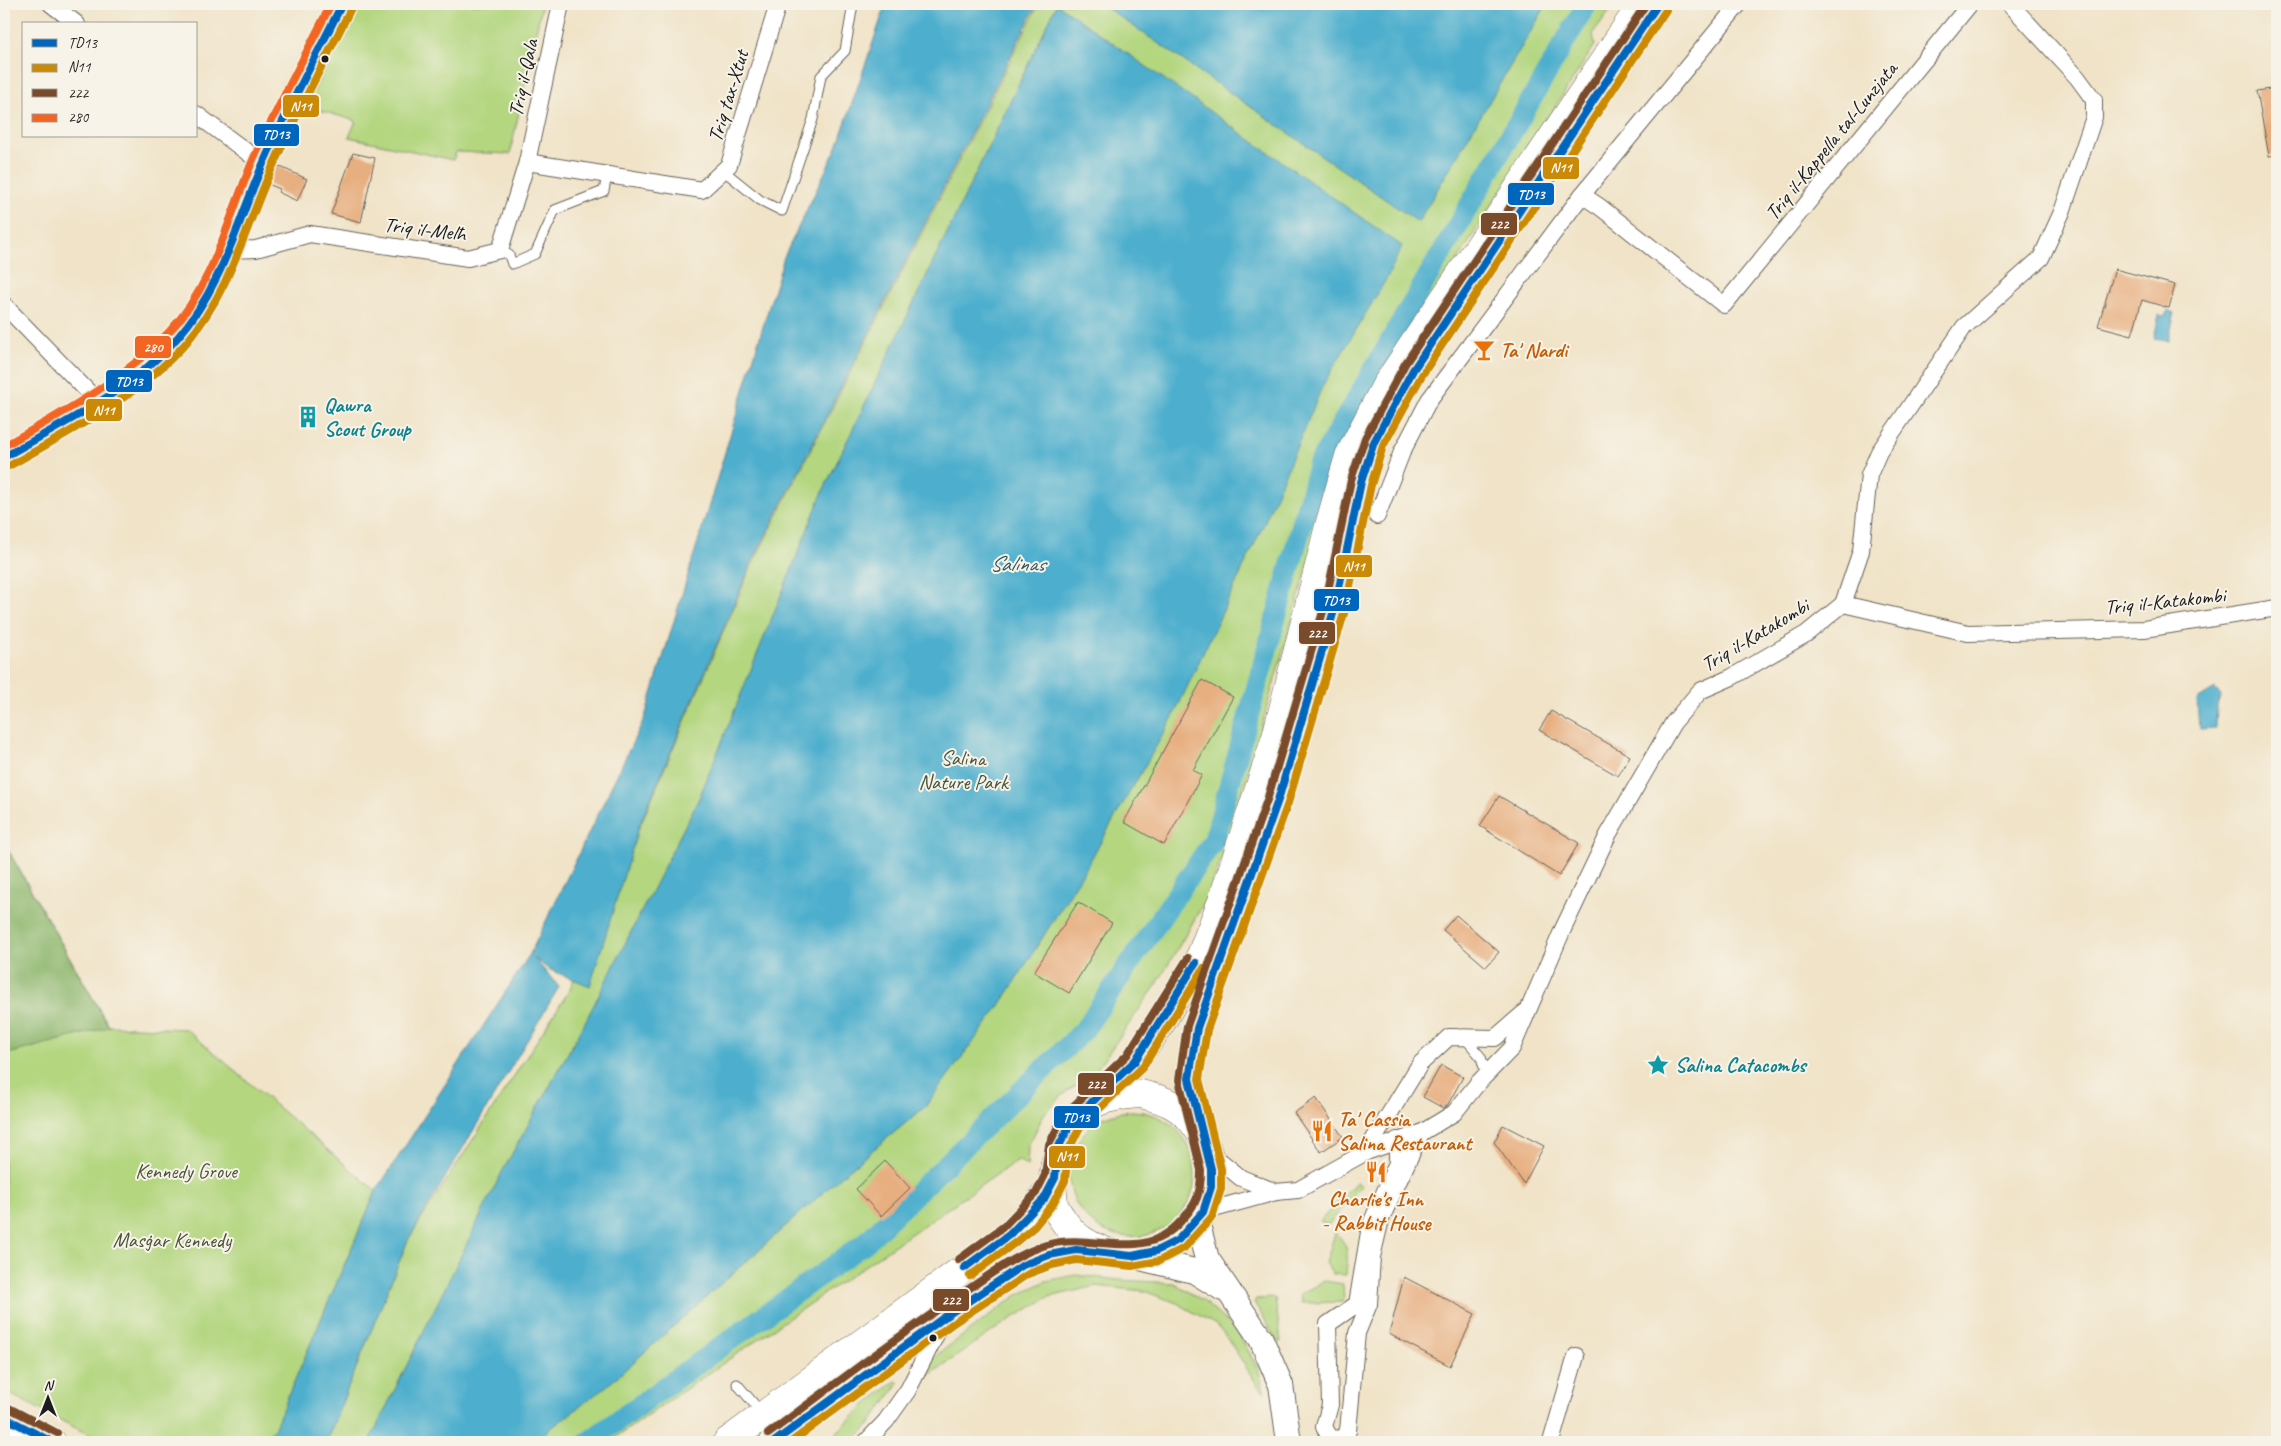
<svg xmlns="http://www.w3.org/2000/svg" width="2281" height="1446" viewBox="0 0 2281 1446" font-family="Caveat,sans-serif">
<style>
.green{fill:#b3d67f;stroke:#68794e}
.forest{fill:#8eb76e;stroke:#556a45}
.water{fill:#4eafcd;stroke:#356674}
.lines{fill:none;stroke-linecap:round;stroke-linejoin:round}
.canal{stroke:#4eafcd;stroke-width:21}
.building{fill:#e7ae7f}
.service-casing{stroke:#666258;stroke-width:11}
.minor-casing{stroke:#666258;stroke-width:18}
.tertiary-casing{stroke:#666258;stroke-width:23}
.secondary-casing{stroke:#666258;stroke-width:26}
.trunk-casing{stroke:#666258;stroke-width:29}
.service{stroke:#fff;stroke-width:9}
.minor{stroke:#fff;stroke-width:16}
.tertiary{stroke:#fff;stroke-width:21}
.secondary{stroke:#fff;stroke-width:24}
.trunk{stroke:#fff;stroke-width:28}
.bus-1-casing{stroke:#f7f3e8;stroke-width:11}
.bus-2-casing{stroke:#f7f3e8;stroke-width:11}
.bus-3-casing{stroke:#f7f3e8;stroke-width:11}
.bus-4-casing{stroke:#f7f3e8;stroke-width:11}
.bus-1{stroke:#0065bd;stroke-width:8}
.bus-2{stroke:#cb8a06;stroke-width:8}
.bus-3{stroke:#7a4b2a;stroke-width:8}
.bus-4{stroke:#f26522;stroke-width:8}
.bus-dot{fill:#1c1c1c;stroke:#f7f3e8;stroke-width:2}
.labels{text-anchor:middle;stroke-width:4;stroke-linejoin:round;paint-order:stroke}
.street-label{font-size:21px;fill:#1c1c1c;stroke:#f7f3e8}
.food-label{font-size:21px;font-weight:bold;fill:#c56008;stroke:#f7f3e8;text-anchor:start}
.culture-label{font-size:21px;font-weight:bold;fill:#0d838f;stroke:#f7f3e8;text-anchor:start}
.park-label{font-size:21px;fill:#49543a;stroke:#f7f3e8}
.water-label{font-size:22px;font-style:italic;fill:#305763;stroke:#f7f3e8}
.line-badge{stroke:#f7f3e8;stroke-width:2}
.badge-label{font-size:14px;text-anchor:middle;font-weight:bold;fill:#fff}
</style>
<rect width="100%" height="100%" fill="#f7f3e8"/>
<filter id="ink" filterUnits="userSpaceOnUse"><feTurbulence type="fractalNoise" baseFrequency=".02" numOctaves="2"/><feDisplacementMap in="SourceGraphic" scale="10" xChannelSelector="R" yChannelSelector="G"/><feConvolveMatrix kernelMatrix="1 2 1 2 8 2 1 2 1" color-interpolation-filters="sRGB"/></filter>
<filter id="wash" filterUnits="userSpaceOnUse"><feTurbulence type="fractalNoise" baseFrequency=".0096" numOctaves="4" result="noise"/><feDisplacementMap in="SourceGraphic" scale="20" xChannelSelector="R" yChannelSelector="G"/><feGaussianBlur stdDeviation="1.12" result="paint"/><feColorMatrix in="noise" values="0 0 0 0 0 0 0 0 0 0 0 0 0 0 0 0 0 1.4 0 .05"/><feComposite in="paint" operator="in"/></filter>
<g filter="url(#wash)">
<rect width="100%" height="100%" fill="#f0e3c7"/>
<g class="green">
<path d="M359,4H542L510,154L456,152L453,160L349,137L356,121L305,106Z"/>
<path d="M1039,4H1615L1593,34L1595,45L1482,220L1338,462L1226,848L1208,896L1157,984L1090,1079L1067,1091L1044,1114L1028,1146L1027,1166L1018,1160L609,1442H326L408,1240L569,991L752,565Z"/>
<path d="M4,843L109,1026L186,1029L376,1191L274,1429L260,1442H103L4,1391Z"/>
<circle cx="1132" cy="1174" r="63"/>
<path d="M1356,1182L1361,1186L1328,1225L1320,1221Z"/>
<path d="M1335,1233C1351,1246 1347,1256 1346,1275L1333,1274L1326,1263Z"/>
<path d="M1075,1275L1119,1280L1174,1283L1202,1300L1238,1332L1258,1369L1265,1393L1256,1383L1228,1339L1216,1325L1177,1303L1144,1291L1096,1286L1049,1297L1006,1322L919,1382L934,1357L1016,1296L1046,1281Z"/>
<path d="M1324,1281L1343,1284L1344,1302L1301,1303L1300,1294Z"/>
<path d="M1275,1298L1281,1342L1277,1341L1254,1302L1256,1299Z"/>
<path d="M896,1381L899,1383L867,1428L851,1442H827L866,1404Z"/>
</g>
<path class="forest" d="M4,843L109,1027L4,1055Z"/>
<g class="water">
<path d="M886,4H1037L751,564L639,826L590,986L548,969L533,957L559,987L408,1240L326,1442H260L274,1429L376,1191L530,954L645,717L784,257L837,147Z"/>
<path d="M1057,4L1402,246L1388,276L1323,385L1263,526L1173,717L1083,873L999,1007L925,1107L845,1173L608,1385L533,1442H369L503,1170L584,1024L699,798L823,491Z"/>
<path d="M1101,4H1547L1418,222Z"/>
<path d="M2168,310L2175,313L2168,341L2154,338L2159,315L2166,316Z"/>
<path d="M2215,689L2221,695L2217,706L2216,728L2199,729L2197,700Z"/>
</g>
<g class="lines">
<path class="canal" d="M588,1442L865,1243L1084,1030L1214,840L1319,463L1587,4"/>
</g>
<g id="blocks">
<g class="building">
<path d="M2277,88V155L2269,156L2257,91Z"/>
<path d="M353,153L375,158L361,222L331,214Z"/>
<path d="M276,165L307,179L297,201L278,192L280,189L268,184Z"/>
<path d="M2115,269L2175,285L2169,308L2142,300L2132,335L2098,326Z"/>
<path d="M1202,680L1233,697L1193,770L1202,775L1164,845L1124,822Z"/>
<path d="M1551,711L1630,756L1618,776L1539,730Z"/>
<path d="M1499,796L1579,843L1559,876L1480,826Z"/>
<path d="M1078,902L1112,923L1069,993L1034,972Z"/>
<path d="M1456,915L1499,952L1486,967L1443,930Z"/>
<path d="M1441,1065L1463,1077L1447,1106L1443,1108L1423,1097Z"/>
<path d="M1316,1098L1343,1137L1321,1152L1294,1113Z"/>
<path d="M1503,1125L1544,1146L1524,1184L1494,1142Z"/>
<path d="M885,1161L910,1188L881,1216L856,1189Z"/>
<path d="M1404,1277L1475,1314L1450,1366L1389,1334Z"/>
</g>
</g>
</g>
<g filter="url(#ink)">
<use href="#blocks" fill-opacity="0" stroke="#666258" stroke-width="1"/>
<g class="lines">
<g class="service-casing">
<g id="service">
<path d="M724,171L760,200L782,211L813,119L821,76L845,51L853,4"/>
<path d="M500,250L509,255L512,264L535,254L555,210L604,191L607,175"/>
<path d="M1464,1037L1481,1057L1486,1075"/>
<path d="M737,1384L761,1412"/>
</g>
</g>
<g class="minor-casing">
<g id="minor">
<path d="M51,4L77,24"/>
<path d="M196,114L263,164"/>
<path d="M527,162L702,190L729,165L778,4"/>
<path d="M1582,195L1600,207L1724,305L1970,4"/>
<path d="M229,250L256,249L310,234L468,258L500,250L527,162L561,4"/>
<path d="M4,305L99,403"/>
<path d="M1377,516L1402,452L1429,400L1582,195L1739,4"/>
<path d="M1843,604L1861,551L1869,475L1879,452L1964,327L2041,258L2062,212L2094,117V100L2077,77L2010,4"/>
<path d="M1397,1140V1163L1370,1226L1357,1304L1328,1324L1330,1405L1324,1427L1331,1439L1342,1438L1348,1431L1357,1333L1369,1304L1372,1257L1381,1219L1421,1133"/>
<path d="M1366,1152L1420,1064L1449,1037L1495,1038L1524,1013"/>
<path d="M1276,1192L1298,1190L1366,1152L1421,1133L1454,1113L1478,1083L1512,1048L1563,929L1608,835L1673,723L1700,691L1732,677L1806,634L1843,604L1968,633L2144,629L2277,608"/>
<path d="M1203,1212L1276,1192L1241,1178L1208,1151"/>
<path d="M866,1442L886,1421L908,1390L941,1325"/>
<path d="M1551,1442L1576,1356"/>
</g>
</g>
<g class="tertiary-casing">
<path id="tertiary" d="M4,457C65,422 129,390 177,338C224,288 236,223 263,163C288,109 316,57 342,4"/>
</g>
<g class="secondary-casing">
<g id="secondary">
<path d="M1197,1221L1207,1259L1261,1339L1281,1385L1289,1442"/>
<path d="M1132,1256L1194,1271L1223,1289"/>
</g>
</g>
<g class="trunk-casing">
<g id="trunk">
<path d="M1141,1094C1153,1097 1165,1100 1176,1107C1209,1129 1221,1176 1203,1212C1186,1247 1138,1263 1102,1250C1089,1245 1074,1236 1066,1224C1062,1218 1056,1211 1054,1204C1049,1172 1059,1123 1089,1106C1105,1097 1124,1095 1141,1094Z"/>
<path d="M1089,1106L1135,1061L1158,1028L1201,955L1223,898L1276,737L1330,522L1349,456L1386,385L1642,4"/>
<path d="M1202,1136L1189,1079L1197,1028L1278,800L1335,607L1361,482L1374,442L1382,428"/>
<path d="M4,1417L52,1442"/>
<path d="M727,1442L1009,1235C1029,1218 1043,1201 1055,1178"/>
<path d="M774,1442L946,1316L1023,1265L1049,1255L1076,1250L1104,1253"/>
</g>
</g>
<use href="#service" class="service"/>
<use href="#minor" class="minor"/>
<use href="#tertiary" class="tertiary"/>
<use href="#secondary" class="secondary"/>
<use href="#trunk" class="trunk"/>
<g class="bus-1-casing">
<g id="bus-1">
<path d="M4,457C64,423 132,390 178,337C222,287 237,223 263,164C287,109 316,57 342,4"/>
<path d="M964,1268L1009,1235L1044,1199L1055,1178L1058,1148L1072,1121L1135,1061L1196,963"/>
<path d="M4,1417L52,1442"/>
<path d="M774,1442L946,1316L1023,1265L1049,1255L1076,1250L1132,1256L1156,1251L1178,1240L1203,1212L1211,1187V1169L1189,1079L1197,1028L1278,800L1335,607L1361,482L1374,442L1413,370L1658,4"/>
</g>
</g>
<g class="bus-2-casing">
<g id="bus-2">
<path d="M9,466C70,431 138,397 186,343C230,292 245,228 272,168C296,114 325,61 351,8"/>
<path d="M970,1276L1016,1242L1034,1227L1052,1205L1065,1181L1068,1151L1080,1127L1143,1067L1204,968"/>
<path d="M791,1442L952,1324L1028,1274L1052,1265L1076,1260L1132,1266L1159,1261L1184,1248L1212,1217L1221,1189V1169L1199,1079L1207,1030L1288,803L1345,610L1371,485L1383,446L1422,375L1666,10"/>
</g>
</g>
<g class="bus-3-casing">
<g id="bus-3">
<path d="M958,1260L1003,1227L1036,1193L1045,1175L1049,1144L1064,1115L1127,1055L1188,958"/>
<path d="M9,1408L57,1433"/>
<path d="M768,1434C833,1386 897,1336 964,1292C990,1275 1016,1254 1046,1245C1095,1231 1142,1265 1181,1221C1197,1204 1201,1193 1201,1170L1179,1080L1187,1026L1268,797L1325,605L1351,480L1365,438L1405,364L1646,4"/>
</g>
</g>
<g class="bus-4-casing">
<path id="bus-4" d="M4,446C62,413 122,381 169,332C214,285 228,218 253,160C277,107 305,56 331,4"/>
</g>
<use href="#bus-1" class="bus-1"/>
<use href="#bus-2" class="bus-2"/>
<use href="#bus-3" class="bus-3"/>
<use href="#bus-4" class="bus-4"/>
</g>
</g>
<defs>
<g id="bar-bare" transform="scale(1.725)"><path d="M-6-5H6L.8 .8V4.5H3.5V6h-7V4.5H-.8V.8Z" fill="#e8710a" stroke="#f7f3e8" stroke-width="2.5" paint-order="stroke"/></g>
<g id="building-bare" transform="scale(1.725)"><path d="M-4-6H4V6H1V3H-1V6H-4ZM-2.5-4.3h1.7v1.8h-1.7ZM.8-4.3h1.7v1.8H.8ZM-2.5-1h1.7V.8h-1.7ZM.8-1h1.7V.8H.8Z" fill="#0f9aa8" stroke="#f7f3e8" stroke-width="2.5" paint-order="stroke"/></g>
<g id="sight-bare" transform="scale(1.725)"><path d="M0-6L1.8-2.2L6-1.7L2.9 1.2L3.7 5.4L0 3.3L-3.7 5.4L-2.9 1.2L-6-1.7L-1.8-2.2Z" fill="#0f9aa8" stroke="#f7f3e8" stroke-width="2.5" paint-order="stroke"/></g>
<g id="restaurant-bare" transform="scale(1.725)"><path d="M-5-6h1v4h1v-4h1v4h1v-4h1v5L-1.5 .5V6h-2V.5L-5-1ZM5-6V6H3V1.5H1.5Q1.5-4 5-6Z" fill="#e8710a" stroke="#f7f3e8" stroke-width="2.5" paint-order="stroke"/></g>
</defs>
<g fill-rule="evenodd">
<use href="#bar-bare" x="1484" y="350"/>
<use href="#building-bare" x="308" y="417"/>
<use href="#sight-bare" x="1658" y="1065"/>
<use href="#restaurant-bare" x="1322" y="1131"/>
<use href="#restaurant-bare" x="1376" y="1172"/>
</g>
<g class="bus-dot">
<circle cx="325" cy="59" r="4.5"/>
<circle cx="933" cy="1338" r="4.5"/>
</g>
<g class="labels">
<g class="street-label">
<text transform="translate(523 78) rotate(-78)" y="7">Triq il-Qala</text>
<text transform="translate(728 96) rotate(-73)" y="7">Triq tax-Xtut</text>
<text transform="translate(1831 141) rotate(-51)" y="7">Triq il-Kappella tal-Lunzjata</text>
<text transform="translate(425 229) rotate(7)" y="7">Triq il-Melħ</text>
<text transform="translate(2165 601) rotate(-6)" y="7">Triq il-Katakombi</text>
<text transform="translate(1755 635) rotate(-31)" y="7">Triq il-Katakombi</text>
</g>
<g class="food-label">
<text x="1500" y="357">Ta' Nardi</text>
<text x="1338" y="1126">Ta' Cassia<tspan x="1338" dy="24">Salina Restaurant</tspan></text>
<text x="1376" y="1206" text-anchor="middle">Charlie's Inn<tspan x="1376" dy="24">- Rabbit House</tspan></text>
</g>
<g class="culture-label">
<text x="324" y="412">Qawra<tspan x="324" dy="24">Scout Group</tspan></text>
<text x="1675" y="1072">Salina Catacombs</text>
</g>
<g class="park-label">
<text x="963" y="765">Salina<tspan x="963" dy="24">Nature Park</tspan></text>
<text x="186" y="1178">Kennedy Grove</text>
<text x="172" y="1247">Masġar Kennedy</text>
</g>
<g class="water-label">
<text x="1017" y="571">Salinas</text>
</g>
</g>
<g class="line-badge">
<rect x="282" y="94" width="38" height="24" rx="5" fill="#cb8a06"/>
<rect x="253" y="123" width="47" height="24" rx="5" fill="#0065bd"/>
<rect x="1542" y="156" width="38" height="24" rx="5" fill="#cb8a06"/>
<rect x="1507" y="182" width="48" height="24" rx="5" fill="#0065bd"/>
<rect x="1480" y="212" width="38" height="24" rx="5" fill="#7a4b2a"/>
<rect x="134" y="335" width="38" height="24" rx="5" fill="#f26522"/>
<rect x="105" y="369" width="48" height="24" rx="5" fill="#0065bd"/>
<rect x="85" y="398" width="38" height="24" rx="5" fill="#cb8a06"/>
<rect x="1335" y="554" width="38" height="24" rx="5" fill="#cb8a06"/>
<rect x="1313" y="588" width="47" height="24" rx="5" fill="#0065bd"/>
<rect x="1298" y="621" width="38" height="24" rx="5" fill="#7a4b2a"/>
<rect x="1077" y="1072" width="38" height="24" rx="5" fill="#7a4b2a"/>
<rect x="1053" y="1105" width="47" height="24" rx="5" fill="#0065bd"/>
<rect x="1048" y="1145" width="38" height="24" rx="5" fill="#cb8a06"/>
<rect x="932" y="1288" width="38" height="24" rx="5" fill="#7a4b2a"/>
</g>
<g class="badge-label">
<text x="301" y="111">N11</text>
<text x="276" y="139">TD13</text>
<text x="1561" y="172">N11</text>
<text x="1531" y="199">TD13</text>
<text x="1499" y="229">222</text>
<text x="153" y="352">280</text>
<text x="129" y="386">TD13</text>
<text x="104" y="415">N11</text>
<text x="1354" y="571">N11</text>
<text x="1336" y="605">TD13</text>
<text x="1317" y="638">222</text>
<text x="1096" y="1089">222</text>
<text x="1076" y="1122">TD13</text>
<text x="1067" y="1161">N11</text>
<text x="951" y="1305">222</text>
</g>
<rect width="2281" height="1446" fill="none" stroke="#f7f3e8" stroke-width="20"/>
<rect x="22" y="22" width="175" height="115" fill="#f7f3e8" stroke="#9f9d96"/>
<rect x="32" y="39" width="25" height="8" fill="#0065bd" stroke="#9f9d96"/>
<text x="68" y="48" font-size="15" fill="#1c1c1c">TD13</text>
<rect x="32" y="64" width="25" height="8" fill="#cb8a06" stroke="#9f9d96"/>
<text x="68" y="72" font-size="15" fill="#1c1c1c">N11</text>
<rect x="32" y="89" width="25" height="8" fill="#7a4b2a" stroke="#9f9d96"/>
<text x="68" y="98" font-size="15" fill="#1c1c1c">222</text>
<rect x="32" y="114" width="25" height="8" fill="#f26522" stroke="#9f9d96"/>
<text x="68" y="122" font-size="15" fill="#1c1c1c">280</text>
<g transform="translate(48 1398)" stroke="#f7f3e8" stroke-width="4" paint-order="stroke">
<path d="M0-4L9 19L0 12L-9 19Z" fill="#1c1c1c"/>
<text y="-8" font-size="14" font-weight="bold" text-anchor="middle" fill="#1c1c1c">N</text>
</g>
</svg>
